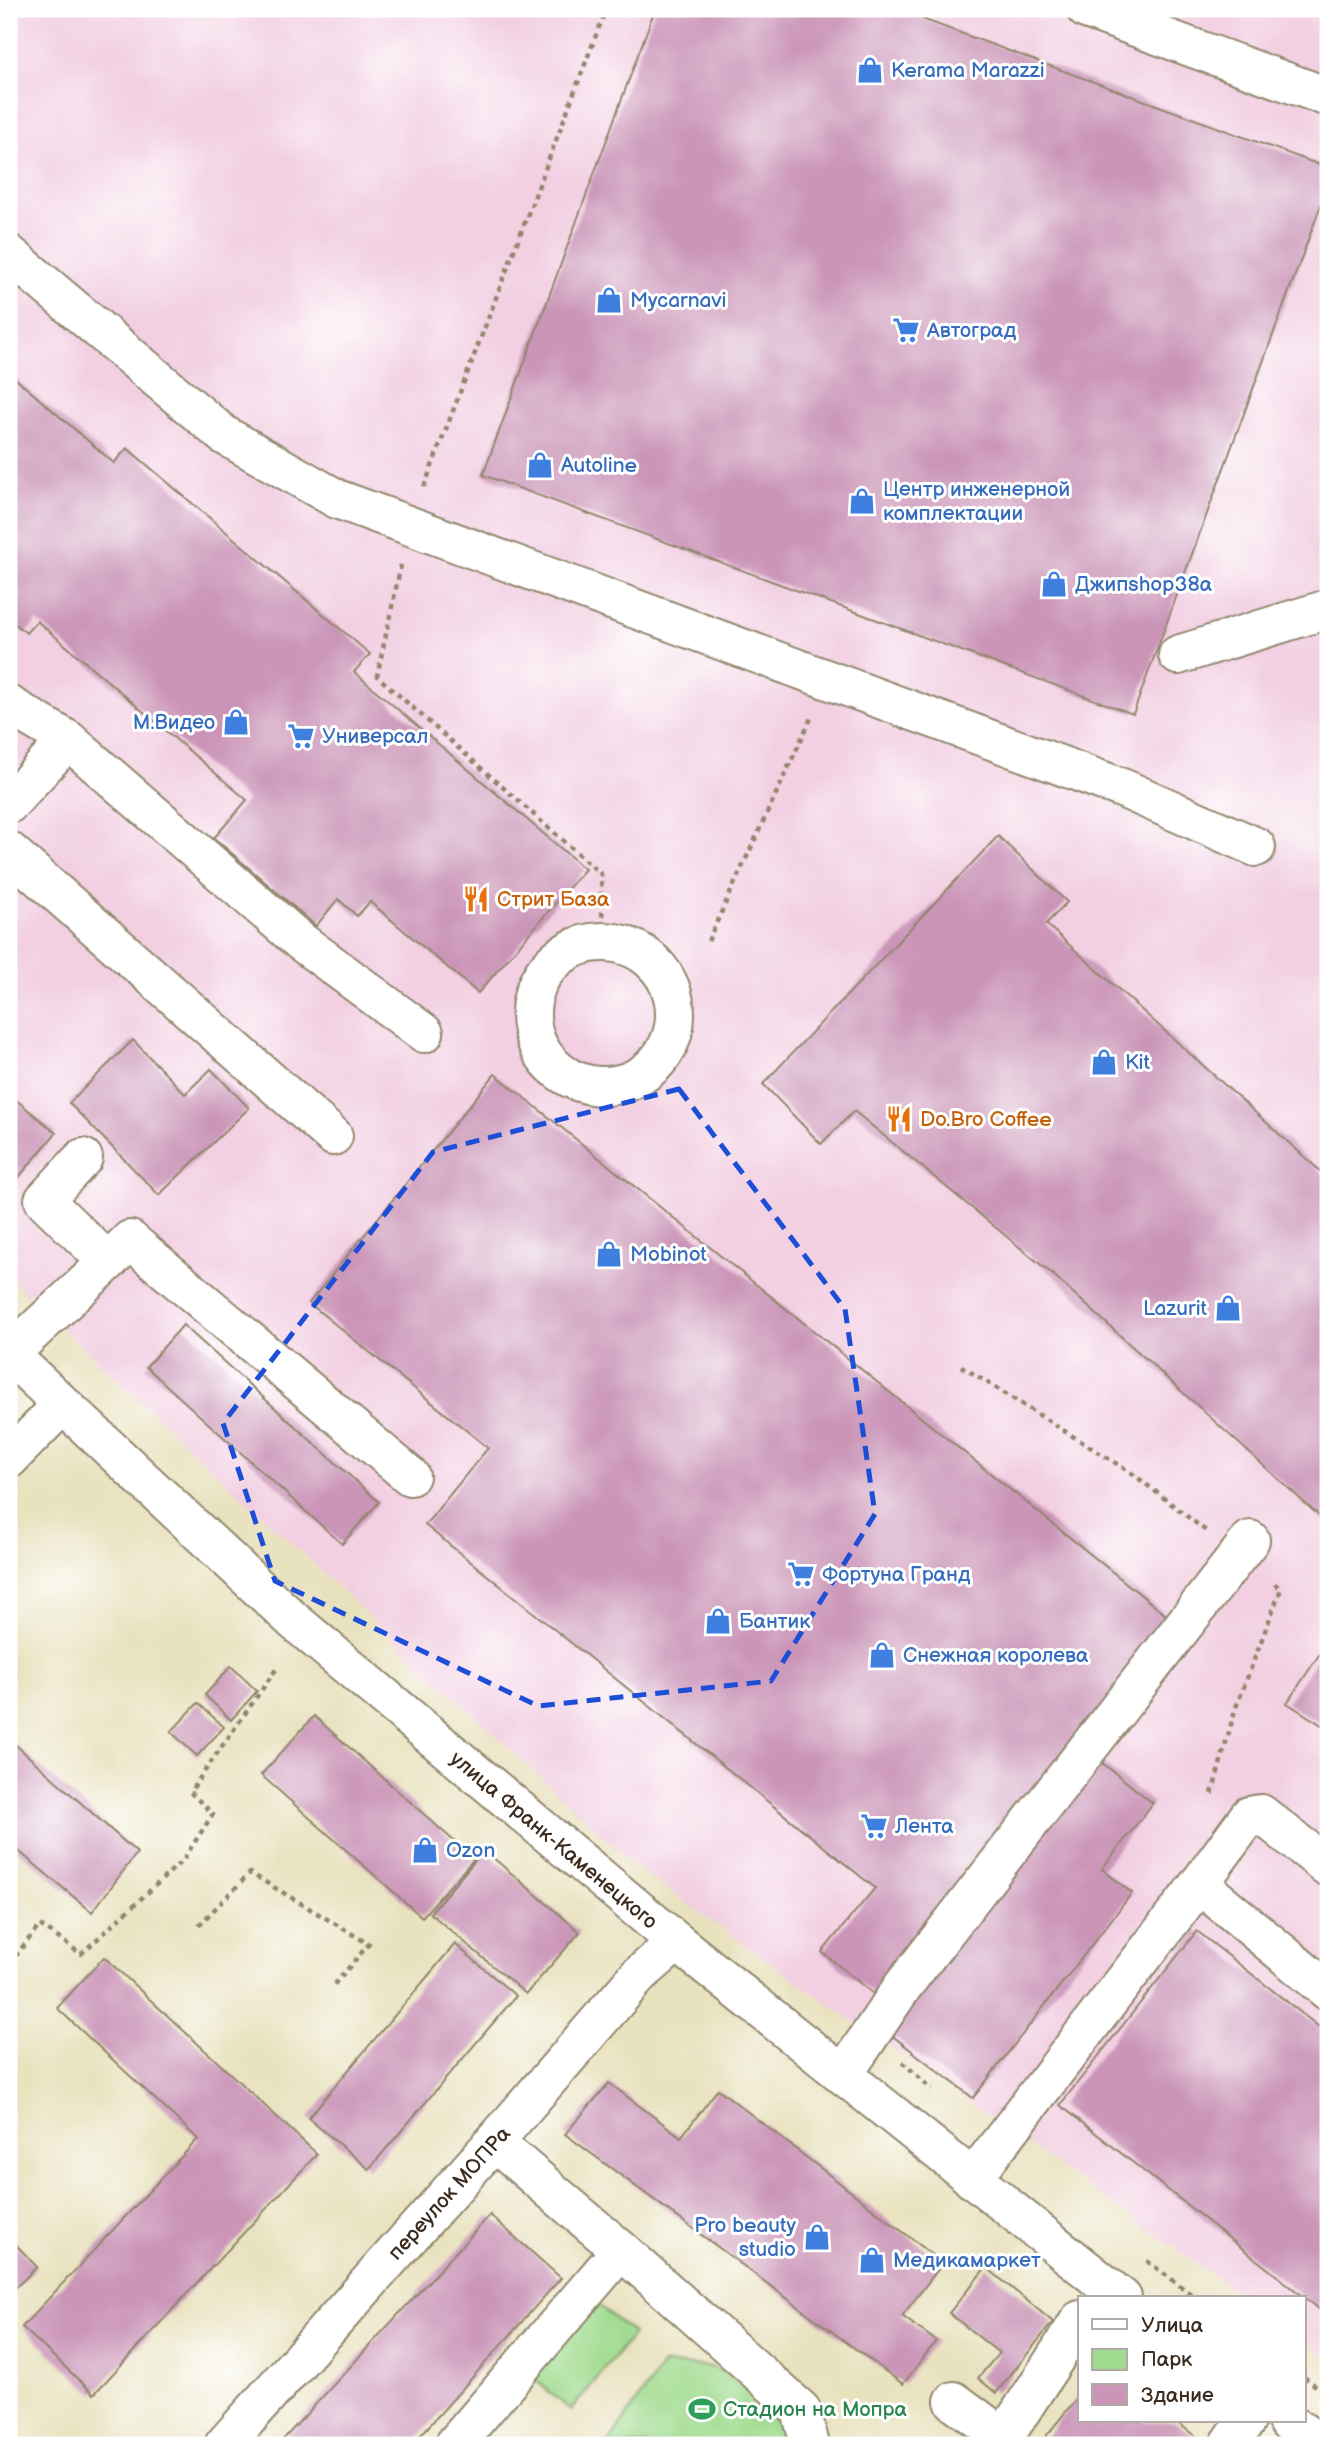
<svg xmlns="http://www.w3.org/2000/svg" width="1337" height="2454" viewBox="0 0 1337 2454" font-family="'Balsamiq Sans',sans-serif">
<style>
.built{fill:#f2cfe1}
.green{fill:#a0db8f;stroke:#6e8256;stroke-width:2}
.building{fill:#cb95b8}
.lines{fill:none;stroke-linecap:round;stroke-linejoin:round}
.minor-casing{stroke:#92866e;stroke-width:42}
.major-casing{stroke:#92866e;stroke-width:42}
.path{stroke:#92866e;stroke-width:4.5;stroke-dasharray:5 5;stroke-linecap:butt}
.minor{stroke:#fff;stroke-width:38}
.major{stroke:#fff;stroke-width:38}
.marked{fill:none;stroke:#1d4ed8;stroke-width:5;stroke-dasharray:14 9;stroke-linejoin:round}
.labels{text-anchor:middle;stroke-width:6;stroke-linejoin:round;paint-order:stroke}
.shop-label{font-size:21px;fill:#366cbe;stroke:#fff;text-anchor:start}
.food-label{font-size:21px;fill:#c56008;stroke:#fff;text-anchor:start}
.street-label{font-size:21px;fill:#3b2a1e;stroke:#fff}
.leisure-label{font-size:21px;fill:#27864d;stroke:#fff;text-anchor:start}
</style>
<rect width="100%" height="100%" fill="#fff"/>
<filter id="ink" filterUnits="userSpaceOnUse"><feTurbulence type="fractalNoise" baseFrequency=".0143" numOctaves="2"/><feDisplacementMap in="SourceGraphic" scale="14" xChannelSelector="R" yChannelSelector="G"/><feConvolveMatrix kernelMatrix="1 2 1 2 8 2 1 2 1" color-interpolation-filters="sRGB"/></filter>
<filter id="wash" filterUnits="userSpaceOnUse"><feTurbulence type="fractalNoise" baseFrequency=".00686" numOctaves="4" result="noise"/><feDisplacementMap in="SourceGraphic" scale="28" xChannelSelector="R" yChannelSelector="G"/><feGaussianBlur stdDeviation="1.57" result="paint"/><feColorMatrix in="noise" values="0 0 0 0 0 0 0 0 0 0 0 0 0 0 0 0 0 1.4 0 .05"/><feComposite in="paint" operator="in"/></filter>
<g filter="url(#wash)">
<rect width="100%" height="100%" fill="#e9e2bf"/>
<path class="built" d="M9,9H1328V2357L1304,2340V2298H1245L638,1869L9,1278Z"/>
<g class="green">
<path d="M595,2302L634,2334L571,2410L533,2378Z"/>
<path d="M663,2364L708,2366L739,2378L761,2396L781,2421L783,2445H607Z"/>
</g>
<g id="blocks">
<g class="building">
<path d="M655,9H895L1328,168V186L1133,714L483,475Z"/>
<path d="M9,373L114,463L127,448L370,654L354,672L585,869L478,993L370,902L357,916L338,899L316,926L214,838L247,800L37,621L26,633L9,619Z"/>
<path d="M998,836L1067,902L1046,924L1328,1178V1524L1051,1273L854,1111L821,1144L763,1084Z"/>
<path d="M1328,900V916L1323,914Z"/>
<path d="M133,1040L185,1094L211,1069L249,1108L159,1195L69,1103Z"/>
<path d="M495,1074L1177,1624L876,1996L822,1952L875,1888L425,1525L488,1448L309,1303Z"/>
<path d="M9,1094L56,1133L9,1189Z"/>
<path d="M183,1325L379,1502L342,1544L146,1367Z"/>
<path d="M1323,1649L1328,1652V1729L1287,1703Z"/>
<path d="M231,1666L257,1691L231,1720L205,1695Z"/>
<path d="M198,1703L224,1727L197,1756L171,1732Z"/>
<path d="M314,1716L474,1859L422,1917L261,1775Z"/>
<path d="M9,1739L137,1853L92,1912L9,1843Z"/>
<path d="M1092,1755L1153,1803L1102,1869L1132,1893L973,2098L881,2027Z"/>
<path d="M484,1850L580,1932L526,1994L430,1913Z"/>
<path d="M1197,1931L1328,2034V2316L1060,2105Z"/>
<path d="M455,1944L516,1996L369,2169L308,2118Z"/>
<path d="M104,1957L317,2154L94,2394L22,2327L198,2139L57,2008Z"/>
<path d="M609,2083L681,2137L718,2089L943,2263L902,2316L936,2341L903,2384L565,2134Z"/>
<path d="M490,2215L561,2278L412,2445H278Z"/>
<path d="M9,2237L37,2267L9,2294Z"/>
<path d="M986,2267L1053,2322L996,2393L978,2378L999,2353L949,2313Z"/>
<path d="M1080,2394V2421H1175L1198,2438L1193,2445H1039Z"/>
</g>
</g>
</g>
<g filter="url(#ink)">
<use href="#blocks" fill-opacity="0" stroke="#92866e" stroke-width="2"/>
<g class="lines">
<g class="minor-casing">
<g id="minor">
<path d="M1086,9L1328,97"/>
<path d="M9,254L224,435L337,499L1122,788L1256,847"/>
<path d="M1178,655L1328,609"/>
<path d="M9,705L68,740L300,941L424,1033"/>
<path d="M9,804L68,740"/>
<path d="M9,851L333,1136"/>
<circle cx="603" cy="1014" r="72"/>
<path d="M108,1262L130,1240L410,1476"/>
<path d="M9,1354L108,1262L44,1200L83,1158"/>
<path d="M9,1459L62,1405"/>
<path d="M1199,1884L1249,1816L1261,1814L1328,1867"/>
<path d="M843,2075L903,1986L1250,1540"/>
<path d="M972,2179L1199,1884L1328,1991"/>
<path d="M621,2250L801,2410L810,2445"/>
<path d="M954,2401L1004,2438"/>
<path d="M224,2445L494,2142L638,1976L677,1942"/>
<path d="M454,2445L621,2250L494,2142"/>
<path d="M999,2445L1080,2320"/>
<path d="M1229,2445L1246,2421"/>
</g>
</g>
<g class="major-casing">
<g id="major">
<path d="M9,1354L294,1621L677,1942L1122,2298"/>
<path d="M1287,2421L1321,2445"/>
</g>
</g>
<g class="path">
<path d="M424,487L606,9"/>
<path d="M401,565L377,676L601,874L603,941"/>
<path d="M708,941L812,716"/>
<path d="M961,1366L1133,1474L1206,1531"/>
<path d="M1212,1794L1235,1710L1281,1589L1271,1581"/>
<path d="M199,1925L250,1873L369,1944L332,1987"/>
<path d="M9,1964L40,1925L81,1954L183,1860L213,1814L190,1792L277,1668"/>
<path d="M902,2062L932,2089"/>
<path d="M1147,2261L1196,2298"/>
<path d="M1304,2377L1328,2395"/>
</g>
<use href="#minor" class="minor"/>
<use href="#major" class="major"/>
</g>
</g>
<path class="marked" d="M679,1089L845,1309L875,1514L771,1681L538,1706L275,1581L223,1423L433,1152Z"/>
<defs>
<g id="shop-bare" transform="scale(2.1)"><path d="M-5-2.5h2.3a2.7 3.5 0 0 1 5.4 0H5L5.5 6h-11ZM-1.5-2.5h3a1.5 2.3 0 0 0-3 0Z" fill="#3f7fe0" stroke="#fff" stroke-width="2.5" paint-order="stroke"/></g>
<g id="supermarket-bare" transform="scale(2.1)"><path d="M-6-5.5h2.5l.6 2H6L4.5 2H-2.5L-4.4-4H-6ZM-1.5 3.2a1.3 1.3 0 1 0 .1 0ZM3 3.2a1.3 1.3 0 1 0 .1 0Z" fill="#3f7fe0" stroke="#fff" stroke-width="2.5" paint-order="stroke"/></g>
<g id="restaurant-bare" transform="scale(2.1)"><path d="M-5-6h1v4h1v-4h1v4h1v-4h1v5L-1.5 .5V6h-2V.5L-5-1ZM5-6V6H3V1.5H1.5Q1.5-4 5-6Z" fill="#e8710a" stroke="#fff" stroke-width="2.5" paint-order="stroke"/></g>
<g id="stadium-bare" transform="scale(2.1)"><path d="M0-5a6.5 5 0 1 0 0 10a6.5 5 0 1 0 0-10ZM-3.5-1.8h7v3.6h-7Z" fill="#2e9e5b" stroke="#fff" stroke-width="2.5" paint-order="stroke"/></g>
</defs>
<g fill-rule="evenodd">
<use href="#shop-bare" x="870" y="70"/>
<use href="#shop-bare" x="609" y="300"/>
<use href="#supermarket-bare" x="906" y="330"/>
<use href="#shop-bare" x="540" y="465"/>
<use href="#shop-bare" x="862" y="501"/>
<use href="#shop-bare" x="1054" y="584"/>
<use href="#shop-bare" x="236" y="722"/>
<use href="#supermarket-bare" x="301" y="736"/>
<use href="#restaurant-bare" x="476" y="899"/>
<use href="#shop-bare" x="1104" y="1062"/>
<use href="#restaurant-bare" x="899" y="1119"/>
<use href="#shop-bare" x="609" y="1254"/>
<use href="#shop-bare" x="1228" y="1308"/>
<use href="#supermarket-bare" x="801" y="1574"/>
<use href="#shop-bare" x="718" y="1621"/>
<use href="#shop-bare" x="882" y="1655"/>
<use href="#supermarket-bare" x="874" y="1826"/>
<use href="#shop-bare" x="425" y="1850"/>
<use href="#shop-bare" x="817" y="2237"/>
<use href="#shop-bare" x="872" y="2260"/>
<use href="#stadium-bare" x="702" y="2409"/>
</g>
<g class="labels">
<g class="shop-label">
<text x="891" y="77">Kerama Marazzi</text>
<text x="630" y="307">Mycarnavi</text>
<text x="927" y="337">Автоград</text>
<text x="561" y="472">Autoline</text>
<text x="883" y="496">Центр инженерной<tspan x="883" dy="24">комплектации</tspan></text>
<text x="1075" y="591">Джипshop38а</text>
<text x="215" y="729" text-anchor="end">М.Видео</text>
<text x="322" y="743">Универсал</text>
<text x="1125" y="1069">Kit</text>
<text x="630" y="1261">Mobinot</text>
<text x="1207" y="1315" text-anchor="end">Lazurit</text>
<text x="822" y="1581">Фортуна Гранд</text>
<text x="739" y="1628">Бантик</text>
<text x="903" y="1662">Снежная королева</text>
<text x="895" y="1833">Лента</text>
<text x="446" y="1857">Ozon</text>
<text x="796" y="2232" text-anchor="end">Pro beauty<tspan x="796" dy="24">studio</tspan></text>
<text x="893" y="2267">Медикамаркет</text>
</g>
<g class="food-label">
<text x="497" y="906">Стрит База</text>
<text x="920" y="1126">Do.Bro Coffee</text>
</g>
<g class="street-label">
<text transform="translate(554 1840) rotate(40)" y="7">улица Франк-Каменецкого</text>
<text transform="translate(449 2193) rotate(-48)" y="7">переулок МОПРа</text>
</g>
<g class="leisure-label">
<text x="723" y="2416">Стадион на Мопра</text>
</g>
</g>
<rect width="1337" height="2454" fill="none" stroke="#fff" stroke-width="35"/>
<rect x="1078" y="2296" width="228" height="126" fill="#ffffff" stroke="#b1aaa5" stroke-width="2"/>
<rect x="1092" y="2319" width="35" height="10" fill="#ffffff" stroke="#b1aaa5" stroke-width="2"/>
<text x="1141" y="2332" font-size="21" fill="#3b2a1e">Улица</text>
<rect x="1092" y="2349" width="35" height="21" fill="#a0db8f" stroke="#b1aaa5" stroke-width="2"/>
<text x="1141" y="2366" font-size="21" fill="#3b2a1e">Парк</text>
<rect x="1092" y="2384" width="35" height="21" fill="#cb95b8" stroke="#b1aaa5" stroke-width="2"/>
<text x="1141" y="2402" font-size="21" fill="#3b2a1e">Здание</text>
</svg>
